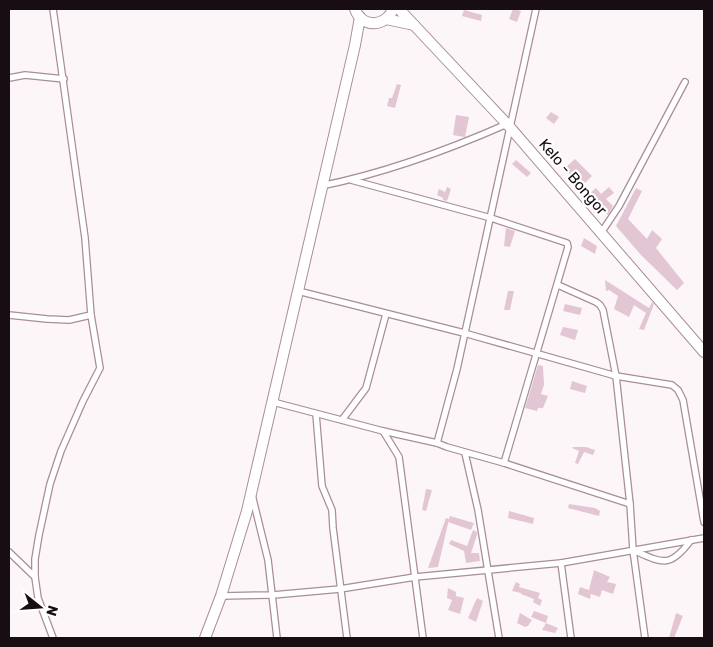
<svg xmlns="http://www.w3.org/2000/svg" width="713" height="647" viewBox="0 0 713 647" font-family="Rubik,sans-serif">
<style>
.building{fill:#e3c6d3}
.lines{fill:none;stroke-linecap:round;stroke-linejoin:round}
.minor-casing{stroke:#a88d9a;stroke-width:8}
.trunk-casing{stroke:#a88d9a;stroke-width:12}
.minor{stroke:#fff;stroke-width:5.5}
.trunk{stroke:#fff;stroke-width:10}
.labels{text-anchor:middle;stroke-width:4.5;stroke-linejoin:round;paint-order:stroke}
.street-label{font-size:15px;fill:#170d12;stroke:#fff}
</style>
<rect width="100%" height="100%" fill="#fcf6f9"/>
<g class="building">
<path d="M513,9L521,11L517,22L509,19Z"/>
<path d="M464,10L482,15L481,21L462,16Z"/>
<path d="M397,84L401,85L395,108L387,106L389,98H392Z"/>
<path d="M551,112L559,117L554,124L546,118Z"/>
<path d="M456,115L469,117L465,137H464L453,135Z"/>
<path d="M575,159L592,176L582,186L564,169Z"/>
<path d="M516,160L531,173L527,177L512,164Z"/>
<path d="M447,187L451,189L447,201L443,200V198L437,195L439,189L445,192Z"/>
<path d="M609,187L614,193L606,199L613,206L608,215L588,195L596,188L601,194Z"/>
<path d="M636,188L642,191L628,219L647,239L652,230L662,239L656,248L684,283L677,290L641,255L616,226Z"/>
<path d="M506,228L515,231L510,247L504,246Z"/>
<path d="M584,238L597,246L595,254L581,246Z"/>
<path d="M605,280L649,308L652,302L654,304L644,330L639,329L646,313L634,305L629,317L614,309L618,296L609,290L606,291Z"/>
<path d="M508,291H514L510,310H504Z"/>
<path d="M565,304L582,308L580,315L563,311Z"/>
<path d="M563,327L578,330L575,340L560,335Z"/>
<path d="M538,365L543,366L544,385L541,394L548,396L543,408H538L537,411L525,408Z"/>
<path d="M572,381L587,386L585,393L570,389Z"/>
<path d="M573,447H586L595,450L593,455L584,452L578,464L575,463L579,451L572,448Z"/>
<path d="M426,489L432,490L426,511L422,510Z"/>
<path d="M569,504L595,508L600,511L599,516L568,508Z"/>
<path d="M509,511L534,518L533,524L508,518Z"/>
<path d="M450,516L474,523L471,530L448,522Z"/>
<path d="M446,518L449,519L438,567L428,568Z"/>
<path d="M473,530L477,532V535L471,553H479L480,561L466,563L464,551L449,544L451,540L467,546Z"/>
<path d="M594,570L610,577L607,582L616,584L613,594L602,590L600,597L591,594L590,599L578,594L580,587L589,590Z"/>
<path d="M516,582L520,584L519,587L540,593L538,598L542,600L540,606L533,602L534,599L521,594V593L512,591Z"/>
<path d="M448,588L456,592V596L464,598L460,614L448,610L452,600L447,598Z"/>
<path d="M477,598L483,601L476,622L468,618Z"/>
<path d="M534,611L548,616L546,623L531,617Z"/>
<path d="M520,613L532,620L528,626L525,627L517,623Z"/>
<path d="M676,613L683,616L674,638H669Z"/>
<path d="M546,623L558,628L555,633L542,630Z"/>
</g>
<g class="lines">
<g class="minor-casing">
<g id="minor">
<path d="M9,78L25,75L64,79"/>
<path d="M351,180L491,218L567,243L568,247L504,463"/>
<path d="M321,186C385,173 448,150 507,124"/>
<path d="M601,233L619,206L685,82"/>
<path d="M558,285L596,302L600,305L603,310L616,376L630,504L633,550L645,638"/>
<path d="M298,291L464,333L616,376L672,385L678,390L683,400L704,522"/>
<path d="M9,315L47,319L69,320L91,315"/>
<path d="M273,402L383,431L437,443L447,447L504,463L630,504"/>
<path d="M316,414L322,486L332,510L333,528L347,638"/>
<path d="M342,420L366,388L386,314"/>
<path d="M383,431L399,457L423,638"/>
<path d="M437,443L457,369L536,9"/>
<path d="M465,453L478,510L499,638"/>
<path d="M252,495L268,560L277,638"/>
<path d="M633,550C662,563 670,569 691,540"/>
<path d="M9,552L35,577"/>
<path d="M561,563L571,638"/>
<path d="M221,596L273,595L340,589L415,577L561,563L704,538"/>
<path d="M53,638L38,598L35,577V559L39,535L50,484L61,451L83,401L100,368L91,315L85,238L53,9"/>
</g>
</g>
<g class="trunk-casing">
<g id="trunk">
<path d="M355,9C362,29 386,27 393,9"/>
<path d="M399,9L507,124L704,352"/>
<path d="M386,19L414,25"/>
<path d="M205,638L221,596L247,511L355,45L360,17"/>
</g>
</g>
<use href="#minor" class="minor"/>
<use href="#trunk" class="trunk"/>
</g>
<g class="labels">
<g class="street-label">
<text transform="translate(573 177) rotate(49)" y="5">Kelo - Bongor</text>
</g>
</g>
<rect width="713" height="647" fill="none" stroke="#170d12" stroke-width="20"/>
<g transform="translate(40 607) rotate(107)" stroke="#ffffff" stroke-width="4" paint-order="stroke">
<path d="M0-4L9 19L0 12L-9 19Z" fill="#170d12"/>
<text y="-8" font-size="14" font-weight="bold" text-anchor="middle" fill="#170d12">N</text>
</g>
</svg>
